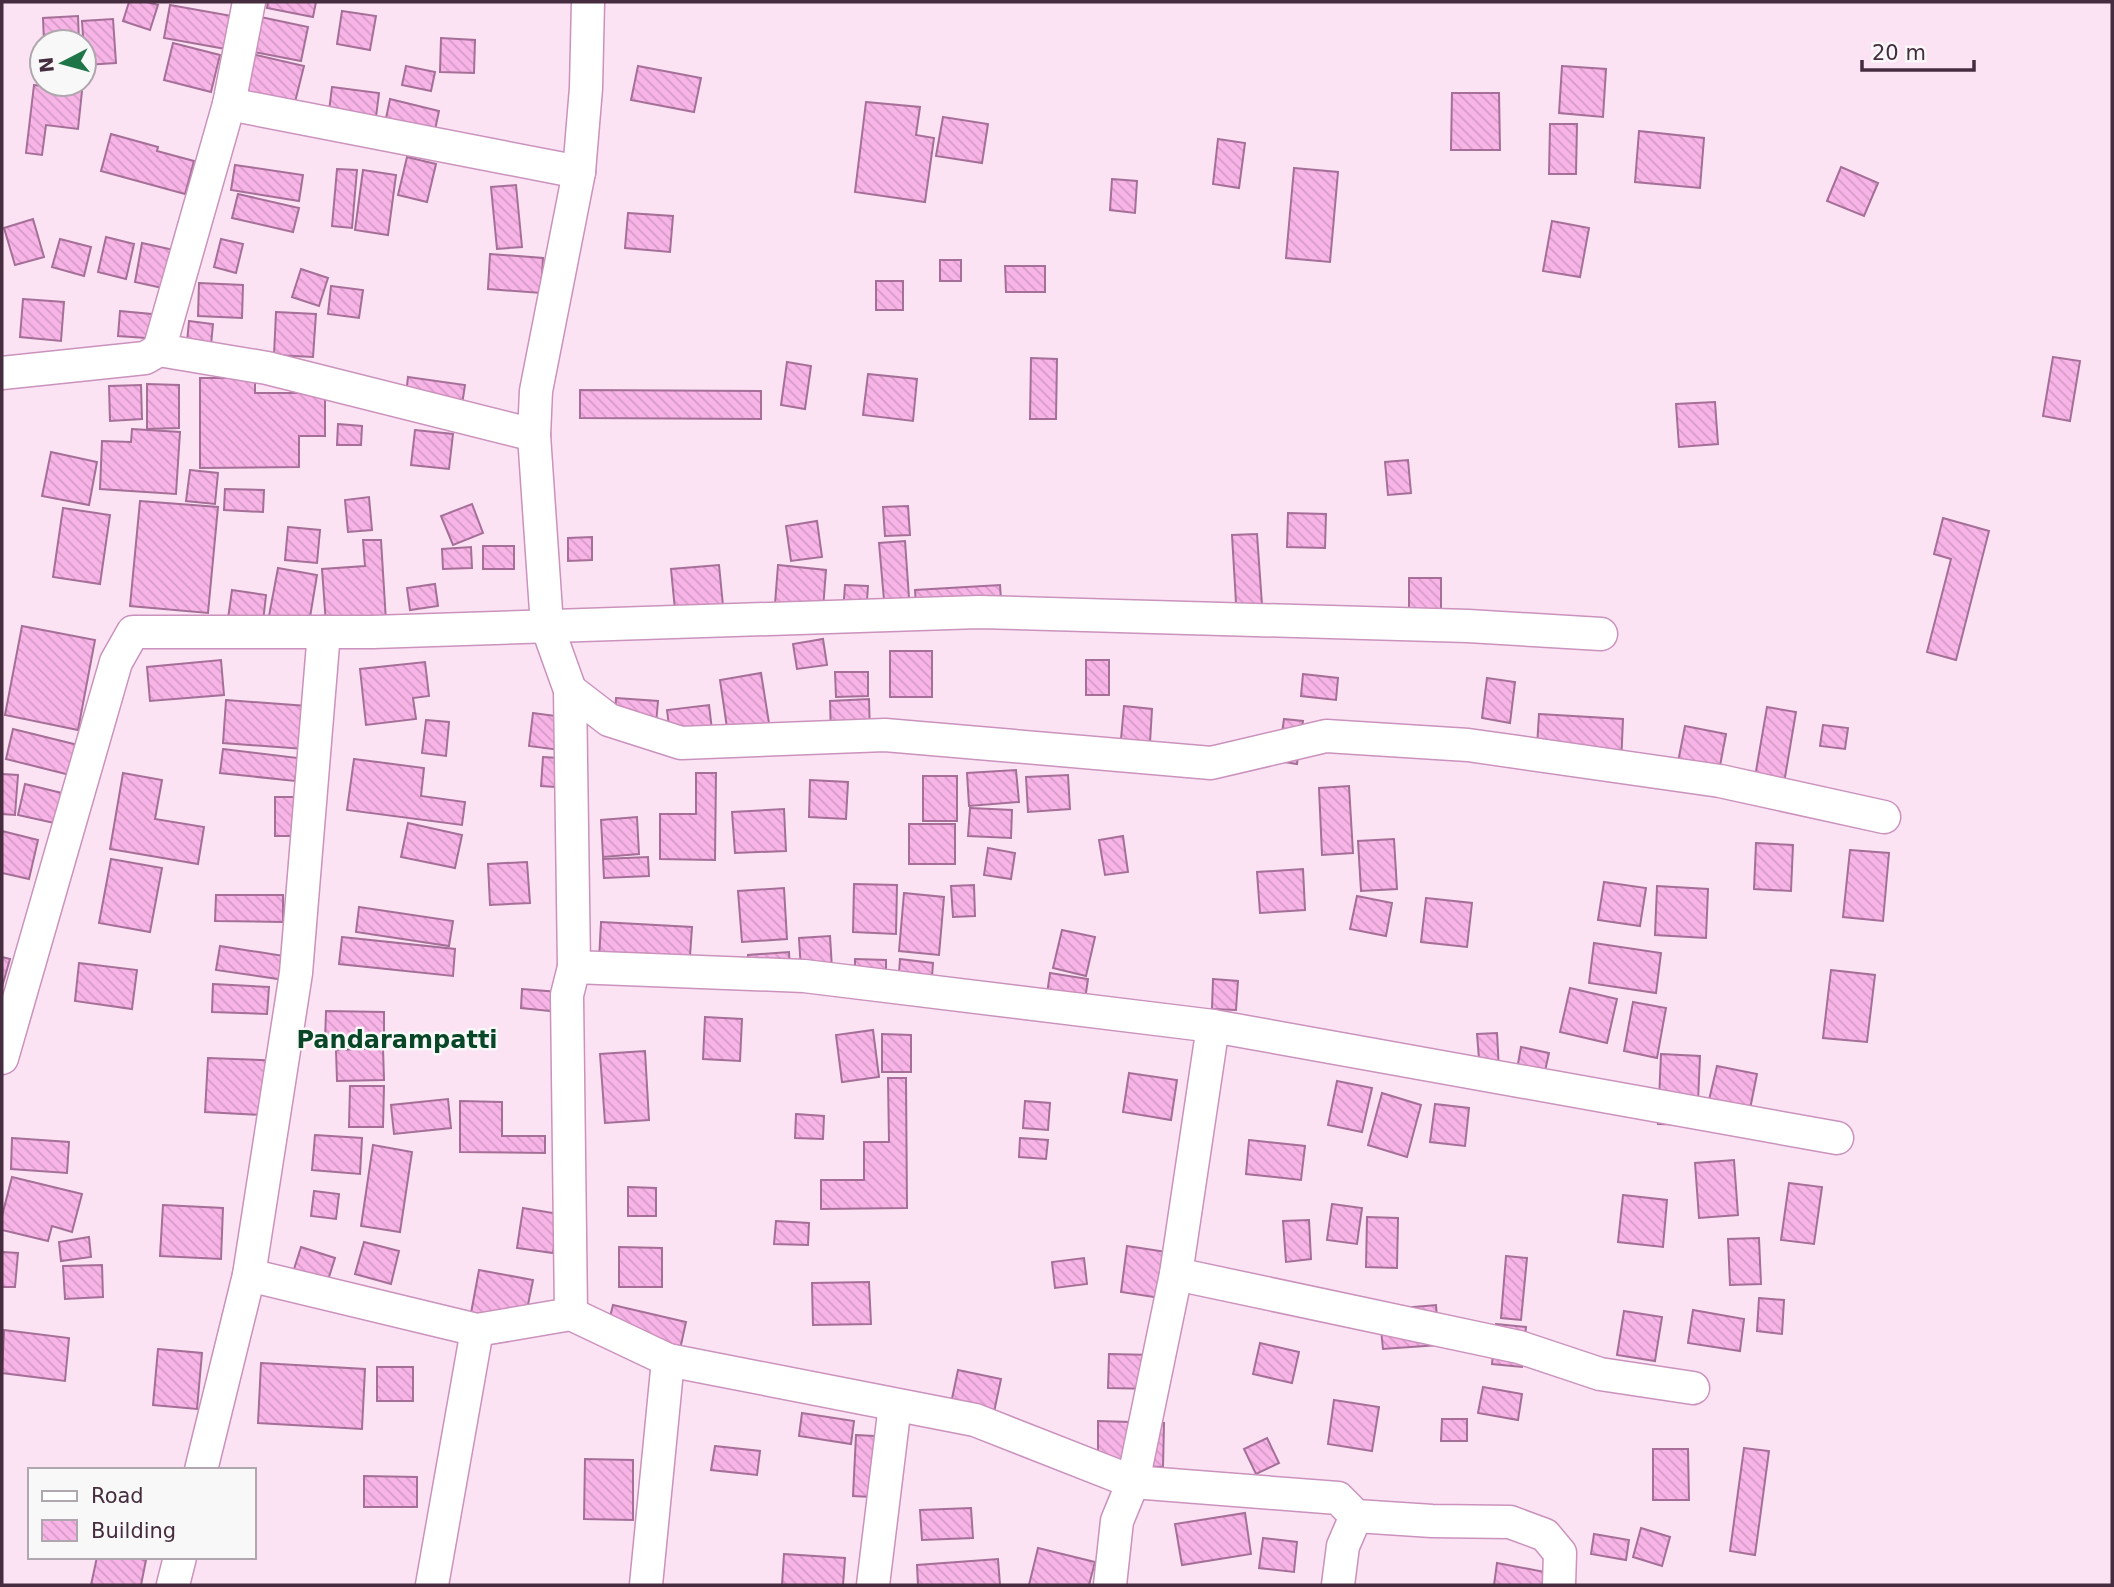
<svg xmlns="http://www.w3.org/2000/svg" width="2114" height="1587" viewBox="0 0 2114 1587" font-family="'DejaVu Sans',sans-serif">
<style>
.building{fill:url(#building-back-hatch);stroke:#a56f98;stroke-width:2}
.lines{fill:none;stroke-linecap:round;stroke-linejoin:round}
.minor-casing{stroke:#ca92bc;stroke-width:35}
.minor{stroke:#fff;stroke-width:32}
.labels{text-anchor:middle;stroke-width:5;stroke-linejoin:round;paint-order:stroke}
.quarter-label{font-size:24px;font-weight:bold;fill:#084627;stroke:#f8f8f8}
</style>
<defs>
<pattern id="building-back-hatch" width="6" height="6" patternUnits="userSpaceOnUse" patternTransform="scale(1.75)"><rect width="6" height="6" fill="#f8b4e7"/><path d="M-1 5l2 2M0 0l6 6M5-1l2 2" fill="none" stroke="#d69bc7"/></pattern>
</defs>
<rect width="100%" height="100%" fill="#fbe3f4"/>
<g class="building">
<path d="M129,2H147L158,5L150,30L123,21Z"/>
<path d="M268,2H316L313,17L267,8Z"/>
<path d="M170,5L243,18L237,51L164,38Z"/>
<path d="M342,11L376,16L370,50L337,44Z"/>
<path d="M78,16L79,42H44L43,18Z"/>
<path d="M256,16L308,27L301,61L249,51Z"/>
<path d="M113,19L116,63L85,65L82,21Z"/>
<path d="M441,38L475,40L474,73L440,72Z"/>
<path d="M173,43L220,55L211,92L164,80Z"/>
<path d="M247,53L304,66L293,110L236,96Z"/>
<path d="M406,66L435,72L431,91L402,85Z"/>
<path d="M638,66L701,78L694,112L631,100Z"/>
<path d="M1562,66L1606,69L1603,117L1559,113Z"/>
<path d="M34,85L82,91L78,129L46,125L42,155L26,153Z"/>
<path d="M332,87L379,93L375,125L328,119Z"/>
<path d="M1452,93H1499L1500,150H1451Z"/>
<path d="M390,99L439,111L433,139L384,128Z"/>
<path d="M866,102L920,107L916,135L934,138L925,202L855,192Z"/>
<path d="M943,117L988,124L982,163L936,156Z"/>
<path d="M1550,124H1577L1576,174H1549Z"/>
<path d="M1639,131L1704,138L1700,188L1635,182Z"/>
<path d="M111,134L158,147L157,151L194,161L185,194L101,171Z"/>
<path d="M1218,139L1245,143L1239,188L1213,184Z"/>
<path d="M407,157L436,164L427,202L398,195Z"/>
<path d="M235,165L303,175L299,201L231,190Z"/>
<path d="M1841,167L1878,183L1864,216L1827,201Z"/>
<path d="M1294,168L1338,172L1330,262L1286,258Z"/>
<path d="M337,169L357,170L352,228L332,226Z"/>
<path d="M363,170L396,175L388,235L355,230Z"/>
<path d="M1112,179L1137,181L1135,213L1110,210Z"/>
<path d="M516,185L522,247L497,249L491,187Z"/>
<path d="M238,194L299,208L293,232L232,218Z"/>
<path d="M628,213L673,216L670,252L625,248Z"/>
<path d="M33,219L44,257L15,265L4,228Z"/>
<path d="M1552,221L1589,228L1580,277L1543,271Z"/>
<path d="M106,237L134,244L126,279L98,272Z"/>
<path d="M60,239L91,247L84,276L52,267Z"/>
<path d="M221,239L243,244L236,273L214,267Z"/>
<path d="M142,243L183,252L176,291L135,282Z"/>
<path d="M490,254L543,258L541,293L488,289Z"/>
<rect x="940" y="260" width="21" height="21"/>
<path d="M1005,266H1045V292H1006Z"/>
<path d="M301,269L328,278L319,306L292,297Z"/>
<rect x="876" y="281" width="27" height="29"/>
<path d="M199,283L243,285L242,318L198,316Z"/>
<path d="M331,286L363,290L359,318L328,314Z"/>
<path d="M23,299L64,302L61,341L20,337Z"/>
<path d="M120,311L162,315L160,339L118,336Z"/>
<path d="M276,312L316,314L313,357L274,355Z"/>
<path d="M189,321L213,324L211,345L187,342Z"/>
<path d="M2053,357L2080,361L2070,421L2043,416Z"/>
<path d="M1031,358L1057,359L1056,419H1030Z"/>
<path d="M787,362L811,366L805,409L781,405Z"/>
<path d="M868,374L917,379L913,421L863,415Z"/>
<path d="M408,377L465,385L461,411L405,403Z"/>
<path d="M200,378H255V393H325V436H299V467L200,468Z"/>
<path d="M147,384L179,385V428L147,429Z"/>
<path d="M141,385L142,419L110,421L109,386Z"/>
<path d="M580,390L761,391V419L580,418Z"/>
<path d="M1715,402L1718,444L1679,447L1676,404Z"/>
<path d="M338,424L362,426L361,445H337Z"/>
<path d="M132,429L180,432L176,494L100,489L102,441L131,442Z"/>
<path d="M415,430L453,434L449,469L411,465Z"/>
<path d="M51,452L97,462L89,505L42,496Z"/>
<path d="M1408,460L1411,493L1388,495L1385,462Z"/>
<path d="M190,470L218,473L215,504L186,501Z"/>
<path d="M225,489L264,490L263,512L224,510Z"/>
<path d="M369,497L372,530L348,532L345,500Z"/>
<path d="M140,501L218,507L208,613L130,606Z"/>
<path d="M472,504L483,533L453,545L441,516Z"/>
<path d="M908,506L910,535L885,536L883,507Z"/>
<path d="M63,508L110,515L100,584L53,577Z"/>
<path d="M1288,513L1326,514L1325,548L1287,547Z"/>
<path d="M1943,518L1989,531L1956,660L1927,652L1951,559L1934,554Z"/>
<path d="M817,521L822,557L791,561L786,526Z"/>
<path d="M288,527L320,530L317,563L285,560Z"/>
<path d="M1257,534L1263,619L1237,620L1232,535Z"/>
<path d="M592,537V560L568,561V538Z"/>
<path d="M363,540H381L386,621L326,624L322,569L365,566Z"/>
<path d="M905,541L909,598L884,600L879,543Z"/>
<rect x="483" y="546" width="31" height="23"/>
<path d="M471,547L472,568L443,569L442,549Z"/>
<path d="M719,565L723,606L675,610L671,569Z"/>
<path d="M778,565L826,570L823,609L775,604Z"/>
<path d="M278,568L317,575L309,623L269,616Z"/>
<path d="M1409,578H1441V628L1409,610Z"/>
<path d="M435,584L438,606L410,610L407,588Z"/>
<path d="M845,585L868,586L866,614L843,612Z"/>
<path d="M1000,585L1002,614L917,619L915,590Z"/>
<path d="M232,590L266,595L262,631L227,626Z"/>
<path d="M22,626L95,640L78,730L5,715Z"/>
<path d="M823,639L827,665L797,669L793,644Z"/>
<rect x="890" y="651" width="42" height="46"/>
<path d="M221,660L224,695L150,701L147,667Z"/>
<rect x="1086" y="660" width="23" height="35"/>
<path d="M425,662L429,696L413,698L416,719L366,725L360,669Z"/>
<path d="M835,672H868V696L836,697Z"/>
<path d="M761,673L772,742L730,748L720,680Z"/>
<path d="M1303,674L1338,678L1336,700L1301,696Z"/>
<path d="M1487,678L1515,682L1510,723L1482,718Z"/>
<path d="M616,698L658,701L655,736L614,733Z"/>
<path d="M869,699L870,734L831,735L830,701Z"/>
<path d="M226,700L307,706L304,749L223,743Z"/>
<path d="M709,705L713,738L671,742L667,710Z"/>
<path d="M1124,706L1152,709L1150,743L1121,739Z"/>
<path d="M1767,707L1796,712L1783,789L1754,783Z"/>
<path d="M533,713L571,718L567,751L529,746Z"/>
<path d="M1539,714L1623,719L1621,765L1537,747Z"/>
<path d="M1284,719L1303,721L1297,764L1278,761Z"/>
<path d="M426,720L449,722L446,756L422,753Z"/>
<path d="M1823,725L1848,728L1845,749L1820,746Z"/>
<path d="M1685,726L1726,734L1719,771L1678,762Z"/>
<path d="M13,729L78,745L70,775L6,759Z"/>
<path d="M223,749L298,758L295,781L220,773Z"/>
<path d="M543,757L573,759L571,788L541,786Z"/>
<path d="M354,759L424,768L421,796L465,802L462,825L347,810Z"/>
<path d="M1016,770L1019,802L969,806L967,773Z"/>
<path d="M123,773L162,780L155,819L204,827L198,864L110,849Z"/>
<path d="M696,773H716L715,860L660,859V814H696Z"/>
<path d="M2,774L18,775L15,815L2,814Z"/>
<path d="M1068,775L1070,809L1028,812L1026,777Z"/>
<rect x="923" y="776" width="34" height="45"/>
<path d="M810,780L848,782L846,819L809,817Z"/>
<path d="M25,784L66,794L59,824L18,815Z"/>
<path d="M1349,786L1353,853L1322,855L1319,788Z"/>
<rect x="275" y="797" width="44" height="39"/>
<path d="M970,808L1012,810L1011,838L968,836Z"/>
<path d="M784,809L786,851L735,853L732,812Z"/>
<path d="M637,817L639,854L603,857L601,820Z"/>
<path d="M408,823L462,835L455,868L401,857Z"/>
<rect x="909" y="824" width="46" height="40"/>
<path d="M2,831L38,840L29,879L2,873Z"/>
<path d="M1123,836L1128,872L1105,875L1099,840Z"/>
<path d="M1394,839L1397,889L1361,891L1358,841Z"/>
<path d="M1756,843L1793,845L1791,891L1754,889Z"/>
<path d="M988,848L1015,853L1011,879L984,875Z"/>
<path d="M1850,850L1889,853L1883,921L1843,917Z"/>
<path d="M648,857L649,876L604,878L603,859Z"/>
<path d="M111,859L162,868L150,932L99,923Z"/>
<path d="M527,862L530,903L490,905L488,864Z"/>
<path d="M1303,869L1305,910L1260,913L1257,872Z"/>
<path d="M1604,882L1646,888L1640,926L1598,920Z"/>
<path d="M854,884L897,885L896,934L853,932Z"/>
<path d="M974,885L975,916L953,917L951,886Z"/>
<path d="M1657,886L1708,889L1706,938L1655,935Z"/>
<path d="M784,888L787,939L742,942L738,891Z"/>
<path d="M904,893L944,897L939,955L899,951Z"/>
<path d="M216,895H283V922L215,921Z"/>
<path d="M1357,896L1392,903L1386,936L1350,929Z"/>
<path d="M1426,898L1472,903L1467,947L1421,942Z"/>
<path d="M359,907L453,921L449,946L356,932Z"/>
<path d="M601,922L692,927L690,956L630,953L629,982L598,980Z"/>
<path d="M1062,930L1095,937L1086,976L1053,968Z"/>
<path d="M830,936L833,985L802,987L799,938Z"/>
<path d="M342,937L455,949L453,976L339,964Z"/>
<path d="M1594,943L1661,953L1656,993L1589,983Z"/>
<path d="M220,946L309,960L305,983L216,970Z"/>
<path d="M789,952L791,985L750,988L748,955Z"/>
<path d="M2,957L10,959L2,987Z"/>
<path d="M855,959L886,960V990L855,989Z"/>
<path d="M900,959L933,963L931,991L898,987Z"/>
<path d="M79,963L137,970L132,1009L75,1001Z"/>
<path d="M1831,970L1875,975L1867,1042L1823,1038Z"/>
<path d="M1050,973L1088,979L1083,1013L1045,1008Z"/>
<path d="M1213,979L1238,981L1236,1010L1212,1009Z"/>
<path d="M213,984L269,987L267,1014L212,1012Z"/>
<path d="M1570,988L1617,999L1607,1043L1560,1032Z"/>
<path d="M522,989L571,993L569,1013L521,1008Z"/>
<path d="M1633,1002L1666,1008L1657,1058L1624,1051Z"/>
<path d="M326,1011L384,1012V1041H325Z"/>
<path d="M705,1017L742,1019L740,1061L703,1059Z"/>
<path d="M873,1030L879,1077L842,1082L836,1035Z"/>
<path d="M1497,1033L1499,1070L1480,1071L1477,1034Z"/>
<path d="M882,1034L911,1035V1072H882Z"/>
<path d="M1521,1047L1549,1053L1543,1080L1516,1075Z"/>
<path d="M383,1048L384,1080L337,1081L336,1050Z"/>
<path d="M645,1051L649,1120L605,1123L600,1054Z"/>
<path d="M1661,1054L1700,1056L1697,1125L1658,1124Z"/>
<path d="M208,1058L285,1061L282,1116L205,1112Z"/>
<path d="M1717,1066L1757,1074L1750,1109L1709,1100Z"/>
<path d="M1129,1073L1177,1080L1171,1120L1123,1112Z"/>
<path d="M888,1078H906L907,1208L821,1209V1180H864V1142H889Z"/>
<path d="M1337,1081L1372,1088L1362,1132L1328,1125Z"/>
<path d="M350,1086H384L383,1127H349Z"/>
<path d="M1382,1093L1421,1105L1407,1157L1368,1145Z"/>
<path d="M448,1099L451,1128L394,1134L391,1105Z"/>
<path d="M460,1101L502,1102V1136H545V1153L460,1152Z"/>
<path d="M1025,1101L1050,1103L1048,1130L1023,1128Z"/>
<path d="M1435,1104L1469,1108L1465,1146L1430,1142Z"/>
<path d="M796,1114L824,1116L823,1139L795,1138Z"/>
<path d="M315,1135L362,1138L360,1174L312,1170Z"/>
<path d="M12,1138L69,1142L67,1173L11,1169Z"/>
<path d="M1020,1138L1048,1140L1046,1159L1019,1157Z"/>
<path d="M1249,1140L1305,1146L1301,1180L1246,1174Z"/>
<path d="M373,1145L412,1152L400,1232L361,1226Z"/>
<path d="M1734,1160L1738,1215L1699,1218L1695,1163Z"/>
<path d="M12,1177L82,1194L72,1232L52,1226L48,1241L2,1230V1216Z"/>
<path d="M1789,1183L1822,1187L1814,1244L1781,1240Z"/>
<path d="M628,1187L656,1188V1216H628Z"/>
<path d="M314,1191L339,1194L336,1219L311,1216Z"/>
<path d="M1623,1195L1667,1200L1663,1247L1618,1242Z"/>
<path d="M1332,1204L1362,1208L1357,1244L1327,1240Z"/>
<path d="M163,1205L223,1208L221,1259L160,1256Z"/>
<path d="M523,1208L559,1214L553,1253L517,1248Z"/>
<path d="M1367,1217L1398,1218L1397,1268L1366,1267Z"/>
<path d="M1309,1220L1311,1259L1286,1262L1283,1221Z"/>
<path d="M776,1221L809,1223L808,1245L774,1244Z"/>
<path d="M89,1237L91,1257L61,1261L59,1242Z"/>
<path d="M1759,1238L1761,1284L1730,1285L1728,1239Z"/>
<path d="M364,1242L399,1251L391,1284L355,1274Z"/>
<path d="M1127,1246L1180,1254L1174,1300L1121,1292Z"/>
<path d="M301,1247L335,1258L322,1299L288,1288Z"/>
<path d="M619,1247L662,1248V1287H619Z"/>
<path d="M2,1252L18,1253L15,1287H2Z"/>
<path d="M1506,1256L1527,1258L1521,1320L1501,1318Z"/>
<path d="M1084,1258L1087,1284L1055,1288L1052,1262Z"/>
<path d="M102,1265L103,1297L65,1299L63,1266Z"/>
<path d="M479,1270L533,1280L522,1334L469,1324Z"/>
<path d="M869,1282L871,1324L813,1325L812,1283Z"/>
<path d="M1759,1298L1784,1300L1782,1334L1757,1331Z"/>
<path d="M613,1305L686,1322L677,1363L603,1345Z"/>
<path d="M1436,1305L1439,1345L1383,1349L1379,1310Z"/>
<path d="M1693,1310L1744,1319L1740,1351L1688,1343Z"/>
<path d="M1624,1311L1662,1317L1655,1361L1617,1355Z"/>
<path d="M1496,1324L1526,1327L1522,1367L1492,1364Z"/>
<path d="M4,1330L69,1338L65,1381L2,1373Z"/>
<path d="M1260,1343L1299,1352L1292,1383L1253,1374Z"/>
<path d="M158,1349L202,1353L197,1409L153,1405Z"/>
<path d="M1109,1354L1153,1355V1389L1108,1388Z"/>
<path d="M261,1363L365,1369L362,1429L258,1423Z"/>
<rect x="377" y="1367" width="36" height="34"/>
<path d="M958,1370L1001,1379L989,1436L946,1427Z"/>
<path d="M1483,1387L1522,1394L1518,1420L1478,1413Z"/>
<path d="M1334,1400L1379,1407L1372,1451L1328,1444Z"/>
<path d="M802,1413L854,1421L851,1444L799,1436Z"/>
<path d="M1442,1419H1467V1441H1441Z"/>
<path d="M1098,1421L1164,1423L1163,1467L1098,1465Z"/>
<path d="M856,1435L893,1437L890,1498L853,1496Z"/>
<path d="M1267,1438L1279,1463L1256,1474L1244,1449Z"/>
<path d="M715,1446L760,1451L757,1475L711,1470Z"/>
<path d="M1744,1448L1769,1451L1755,1555L1730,1551Z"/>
<path d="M1653,1449H1688L1689,1500H1653Z"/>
<path d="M585,1459L633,1460V1520L584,1519Z"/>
<path d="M364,1476L417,1477V1507H364Z"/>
<path d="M971,1508L973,1538L922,1540L920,1510Z"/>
<path d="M1245,1513L1251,1554L1182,1565L1175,1524Z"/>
<path d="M1641,1528L1670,1537L1662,1566L1633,1557Z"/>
<path d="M1594,1534L1629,1540L1626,1560L1591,1554Z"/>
<path d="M1263,1538L1297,1542L1294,1572L1259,1568Z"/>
<path d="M1038,1548L1095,1562L1089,1585H1029Z"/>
<path d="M784,1554L845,1558L843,1585H782Z"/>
<path d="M97,1557H130L146,1560L141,1585H91Z"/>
<path d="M998,1559L1000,1585H918L917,1565Z"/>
<path d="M1497,1563L1550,1573L1548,1585H1494Z"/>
</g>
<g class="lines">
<g class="minor-casing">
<g id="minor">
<path d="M588,2L586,88L579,172L536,391L534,435L547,626L570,690L574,967L804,976L1213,1026L1837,1138"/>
<path d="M229,104L579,172"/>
<path d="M159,350L229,104L249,2"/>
<path d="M2,373L145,358L159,350L267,368L534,435"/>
<path d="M570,690L609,720L681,743L885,735L1211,763L1326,736L1468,745L1720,781L1884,817"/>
<path d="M1213,1026L1176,1274L1133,1482L1338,1498L1356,1516L1432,1521L1510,1522L1545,1535L1560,1553L1559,1585"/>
<path d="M2,1058L116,662L133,632H373L979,612L1468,626L1601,634"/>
<path d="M1176,1274L1519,1347L1600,1374L1693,1388"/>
<path d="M249,1275L477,1330L571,1314L668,1360L975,1420L1133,1482L1117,1521L1110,1585"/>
<path d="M571,1314L567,995L574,967"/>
<path d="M201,1470L249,1275L296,973L324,632"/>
<path d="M173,1585L180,1557"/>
<path d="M432,1585L477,1330"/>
<path d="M646,1585L668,1360"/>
<path d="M873,1585L895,1405"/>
<path d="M1338,1585L1343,1546L1356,1516"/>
</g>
</g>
<use href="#minor" class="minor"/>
</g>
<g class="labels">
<g class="quarter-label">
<text x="397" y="1048">Pandarampatti</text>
</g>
</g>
<rect width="2114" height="1587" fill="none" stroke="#452d3f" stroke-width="7"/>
<rect x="28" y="1468" width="228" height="91" fill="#f8f8f8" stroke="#b0a7ae" stroke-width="2"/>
<rect x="42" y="1491" width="35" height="10" fill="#ffffff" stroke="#b0a7ae" stroke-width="2"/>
<text x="91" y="1503" font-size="21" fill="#452d3f">Road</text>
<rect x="42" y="1520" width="35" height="21" fill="url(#building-back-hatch)" stroke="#b0a7ae" stroke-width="2"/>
<text x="91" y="1538" font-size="21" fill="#452d3f">Building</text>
<g transform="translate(63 63) rotate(264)"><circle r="33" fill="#f8f8f8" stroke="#b0a7ae" stroke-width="2"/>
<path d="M0-5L12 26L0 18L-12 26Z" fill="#1f7548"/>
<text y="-10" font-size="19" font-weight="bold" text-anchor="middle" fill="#452d3f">N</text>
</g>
<path d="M1862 60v10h112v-10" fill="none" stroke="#452d3f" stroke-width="3.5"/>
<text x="1872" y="60" font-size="21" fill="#452d3f" stroke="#f8f8f8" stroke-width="5" paint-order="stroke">20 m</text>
</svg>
